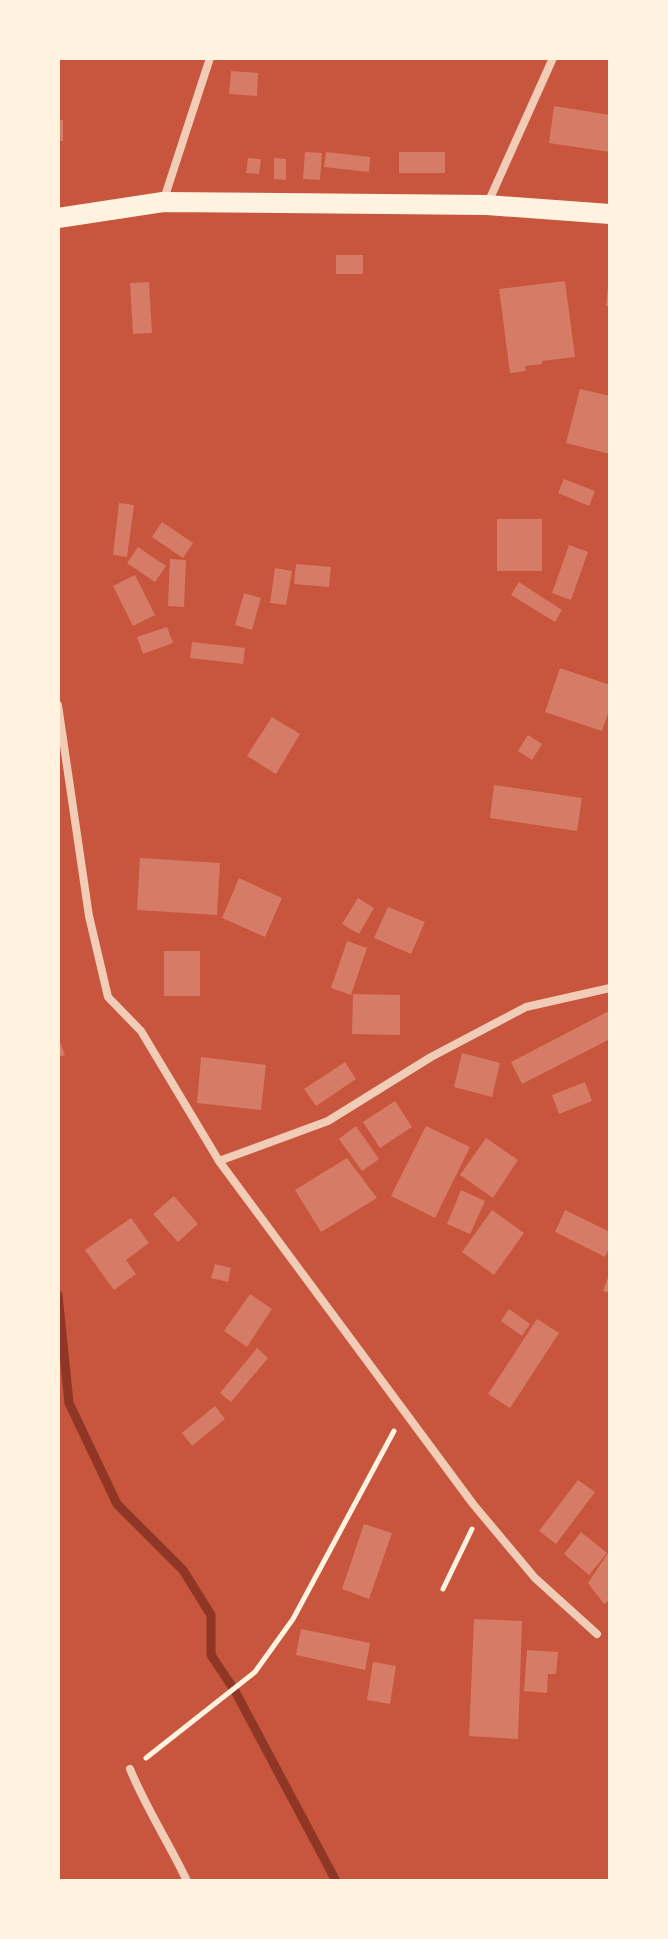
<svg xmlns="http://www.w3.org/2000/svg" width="668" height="1939" viewBox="0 0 668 1939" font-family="'Archivo Narrow',sans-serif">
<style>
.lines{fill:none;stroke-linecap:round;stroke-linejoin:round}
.stream{stroke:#8f3625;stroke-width:9}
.building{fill:#d67c66}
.path{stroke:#fff3e0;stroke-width:5}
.minor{stroke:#f1ccb7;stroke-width:8}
.primary{stroke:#fff3e0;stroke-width:20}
</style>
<rect width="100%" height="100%" fill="#c8553d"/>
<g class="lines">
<path class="stream" d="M58,1295L69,1403L117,1504L183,1570L211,1615V1655L235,1691L336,1881"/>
</g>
<g class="building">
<path d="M231,71L258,73L257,96L229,94Z"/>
<path d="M554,106L610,115V152L549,143Z"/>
<rect x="58" y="120" width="5" height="21"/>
<path d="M305,152L322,153L320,180L303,179Z"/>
<path d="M326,152L370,157L369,172L324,167Z"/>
<rect x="399" y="152" width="46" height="21"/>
<path d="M248,158L261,159L259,174L246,173Z"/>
<path d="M274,158L286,159V180L274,179Z"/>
<rect x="336" y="255" width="27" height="19"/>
<path d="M565,281L575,357L542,361V364L525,366L526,371L510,373L499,289Z"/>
<path d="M149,282L152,333L133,334L130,283Z"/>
<path d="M608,286H610V306H606Z"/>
<path d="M580,389L610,396V454L566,443Z"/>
<path d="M564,479L595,491L589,506L558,493Z"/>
<path d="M119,503L134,505L127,557L113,555Z"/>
<rect x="497" y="519" width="45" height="52"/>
<path d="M162,522L193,543L183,558L152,537Z"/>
<path d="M569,545L588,552L571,600L552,593Z"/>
<path d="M138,547L166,566L155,582L127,563Z"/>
<path d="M170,559L186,560L184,607L168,606Z"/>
<path d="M296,564L331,567L329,587L294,584Z"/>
<path d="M275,568L292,571L286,605L270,603Z"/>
<path d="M135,575L155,615L133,626L113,586Z"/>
<path d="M519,582L562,610L555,622L511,595Z"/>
<path d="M244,593L261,598L252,630L235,625Z"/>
<path d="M167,627L173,643L143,654L137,637Z"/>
<path d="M192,642L245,648L243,664L190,658Z"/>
<path d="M560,668L610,685V707L602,731L545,712Z"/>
<path d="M272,717L300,734L276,774L247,756Z"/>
<path d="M528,735L542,744L532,760L518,751Z"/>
<path d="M494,785L582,798L577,831L490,818Z"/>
<path d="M140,858L220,863L217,915L137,910Z"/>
<path d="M239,878L282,898L265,937L222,918Z"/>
<path d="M358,898L374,908L359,934L342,924Z"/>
<path d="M388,907L425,922L411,954L374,938Z"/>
<path d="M347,941L367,948L351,995L331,988Z"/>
<rect x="164" y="951" width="36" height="45"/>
<path d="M353,994L400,995V1035L352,1034Z"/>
<path d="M609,1011L610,1039L522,1084L511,1062Z"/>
<path d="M58,1037L65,1055L58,1057Z"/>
<path d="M462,1053L500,1063L492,1097L454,1087Z"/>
<path d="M201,1057L266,1065L261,1110L197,1103Z"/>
<path d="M345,1062L356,1079L316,1106L304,1089Z"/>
<path d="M585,1082L592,1101L559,1114L552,1095Z"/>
<path d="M395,1101L412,1127L380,1148L363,1122Z"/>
<path d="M356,1126L379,1159L362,1171L339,1139Z"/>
<path d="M426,1126L470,1147L435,1218L391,1196Z"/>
<path d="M486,1138L518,1160L493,1198L460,1175Z"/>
<path d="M347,1158L377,1198L321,1232L295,1190Z"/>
<path d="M461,1190L485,1201L470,1234L447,1224Z"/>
<path d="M174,1196L198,1224L178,1242L153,1214Z"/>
<path d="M492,1210L524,1233L494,1275L462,1252Z"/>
<path d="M565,1210L610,1232V1246L605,1257L555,1232Z"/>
<path d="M131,1218L149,1243L126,1260L136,1274L114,1290L85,1250Z"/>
<path d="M215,1264L231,1268L228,1282L211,1278Z"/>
<path d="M610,1272V1293L603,1291Z"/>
<path d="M250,1294L272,1309L247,1347L224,1331Z"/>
<path d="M509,1309L530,1324L522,1336L501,1321Z"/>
<path d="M537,1319L559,1333L510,1408L488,1394Z"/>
<path d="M257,1348L268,1358L231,1402L220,1393Z"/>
<path d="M215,1406L225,1419L192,1446L182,1433Z"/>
<path d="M578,1480L595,1492L556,1544L539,1531Z"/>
<path d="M364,1524L392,1533L369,1599L342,1589Z"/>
<path d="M581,1532L607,1553L589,1575L564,1554Z"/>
<path d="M610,1550V1600L604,1604L588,1583Z"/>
<path d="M474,1619L522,1621L518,1739L469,1736Z"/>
<path d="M301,1629L370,1643L365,1670L296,1655Z"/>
<path d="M527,1650L558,1652L556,1674H548L547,1693L524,1691Z"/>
<path d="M373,1662L396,1666L390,1704L367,1700Z"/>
</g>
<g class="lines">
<g class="path">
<path d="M443,1589L472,1529"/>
<path d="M146,1758L255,1672L293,1619L394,1431"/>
</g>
<g class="minor">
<path d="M163,202L210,58"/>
<path d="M487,205L553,58"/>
<path d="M58,705L89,916L108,997L141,1031L219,1161"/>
<path d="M597,1634L535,1578L473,1504L219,1161L328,1121L431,1057L526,1007L610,988"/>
<path d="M130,1769C146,1808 169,1843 187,1881"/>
</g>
<path class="primary" d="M58,218L163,202L487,205L610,214"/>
</g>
<rect width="668" height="1939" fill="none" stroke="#fff3e0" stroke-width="120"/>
</svg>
